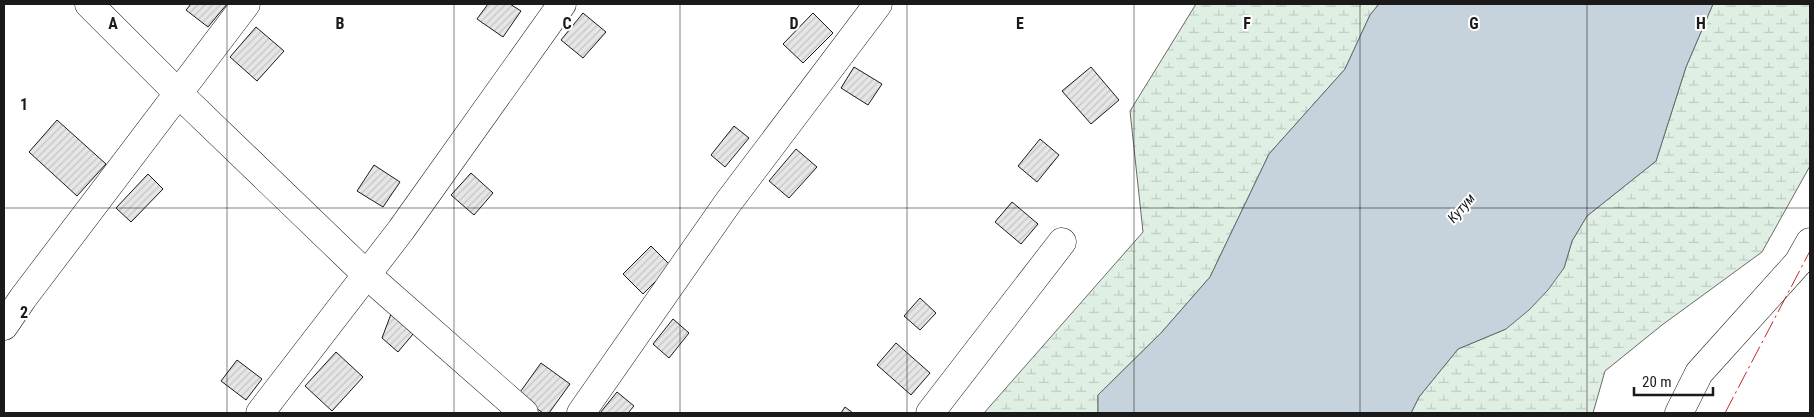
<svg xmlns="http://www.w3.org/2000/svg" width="1814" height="417" viewBox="0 0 1814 417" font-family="'Roboto Condensed',sans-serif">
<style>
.wetland{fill:url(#wetland-marsh);stroke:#6a6a6a}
.water{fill:#c6d2dc;stroke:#6a6a6a}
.building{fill:url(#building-hatch);stroke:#1a1a1a}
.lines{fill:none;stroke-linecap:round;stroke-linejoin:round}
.minor-casing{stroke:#1a1a1a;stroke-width:29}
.minor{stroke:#fff;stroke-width:28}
.power{stroke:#c62828;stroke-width:1;stroke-dasharray:18 4 2.5 4;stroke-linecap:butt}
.grid{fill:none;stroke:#1a1a1a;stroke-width:1;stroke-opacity:0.55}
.labels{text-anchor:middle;stroke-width:4;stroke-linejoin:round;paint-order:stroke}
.water-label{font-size:14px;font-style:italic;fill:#1a1a1a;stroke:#fff}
.grid-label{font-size:16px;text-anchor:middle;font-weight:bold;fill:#1a1a1a;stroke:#fff;stroke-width:4;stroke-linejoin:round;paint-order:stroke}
</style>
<defs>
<pattern id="wetland-marsh" width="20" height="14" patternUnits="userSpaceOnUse" patternTransform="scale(1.25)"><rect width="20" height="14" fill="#e0efe3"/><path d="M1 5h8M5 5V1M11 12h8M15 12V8" fill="none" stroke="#c0ccc2"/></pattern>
<pattern id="building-hatch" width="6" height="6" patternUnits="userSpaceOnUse" patternTransform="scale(1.25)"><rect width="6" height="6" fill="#e6e6e6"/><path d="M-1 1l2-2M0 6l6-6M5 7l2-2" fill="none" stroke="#c5c5c5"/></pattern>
</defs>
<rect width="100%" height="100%" fill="#fff"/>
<g class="wetland">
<path d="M1196,4H1379L1370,15L1345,69L1269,154L1210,277L1161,333L1098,395V413H984L1143,232L1130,111Z"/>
<path d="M1713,4H1810V166L1762,252L1662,325L1605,371L1593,413H1411L1419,397L1458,349L1506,329L1564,268L1572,241L1587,216L1656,161L1686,67Z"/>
</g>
<path class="water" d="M1379,4H1713L1686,67L1656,161L1587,216L1572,241L1564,268L1548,290L1529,310L1506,329L1458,349L1419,397L1411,413H1098V395L1161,333L1210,277L1269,154L1345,69L1370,15Z"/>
<g class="building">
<path d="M191,4H227L208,27L186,10Z"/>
<path d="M488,4H510L521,11L503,37L477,19Z"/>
<path d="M583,13L606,32L583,58L561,40Z"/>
<path d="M813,13L833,33L803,63L783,44Z"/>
<path d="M256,27L284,51L257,81L230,57Z"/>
<path d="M854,67L882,84L868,105L841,88Z"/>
<path d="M1091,67L1119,100L1091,124L1062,91Z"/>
<path d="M57,120L106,164L77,196L29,152Z"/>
<path d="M734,126L749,138L725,167L711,155Z"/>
<path d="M1040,139L1059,155L1037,182L1018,166Z"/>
<path d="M796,149L817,167L789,198L769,181Z"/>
<path d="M374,165L400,182L383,207L357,191Z"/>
<path d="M471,173L493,193L474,215L451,195Z"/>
<path d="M148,174L163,189L131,222L116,208Z"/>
<path d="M1012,202L1038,224L1021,244L995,222Z"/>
<path d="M651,246L671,266L643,294L623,274Z"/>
<path d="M920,298L936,313L920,330L904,316Z"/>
<path d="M391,314L413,334L398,352L382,338Z"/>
<path d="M673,319L689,333L669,358L653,344Z"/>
<path d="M896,343L930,373L911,395L877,365Z"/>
<path d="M336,352L363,377L332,411L305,386Z"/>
<path d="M237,360L262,379L246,400L221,381Z"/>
<path d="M541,363L570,384L549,413H543L518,395Z"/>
<path d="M617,392L634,406L628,413H600Z"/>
<path d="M845,407L853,413H841Z"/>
</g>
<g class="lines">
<g class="minor-casing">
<g id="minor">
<path d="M89,4L179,94L367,275L524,413"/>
<path d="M4,326L23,298L246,4"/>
<path d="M260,413L401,230L562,4"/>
<path d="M581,413L727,204L878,4"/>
<path d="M930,413L1062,242"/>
<path d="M1679,413L1699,373L1798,263L1810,242"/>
</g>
</g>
<use href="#minor" class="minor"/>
<path class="power" d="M1725,413L1810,251"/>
</g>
<path class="grid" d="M227,4V413M454,4V413M680,4V413M907,4V413M1134,4V413M1360,4V413M1587,4V413M4,208H1810"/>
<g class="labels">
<g class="water-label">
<text transform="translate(1461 208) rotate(-49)" y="5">Кутум</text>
</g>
</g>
<g class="grid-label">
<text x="113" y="29">A</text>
<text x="340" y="29">B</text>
<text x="567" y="29">C</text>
<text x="794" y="29">D</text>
<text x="1020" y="29">E</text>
<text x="1247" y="29">F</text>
<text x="1474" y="29">G</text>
<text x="1701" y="29">H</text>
<text x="24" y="110">1</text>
<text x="24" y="318">2</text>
</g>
<rect width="1814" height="417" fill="none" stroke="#1a1a1a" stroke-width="10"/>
<path d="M1634 387v8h79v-8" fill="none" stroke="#1a1a1a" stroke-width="2.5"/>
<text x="1642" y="387" font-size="15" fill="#1a1a1a" stroke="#ffffff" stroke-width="4" paint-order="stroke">20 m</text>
</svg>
